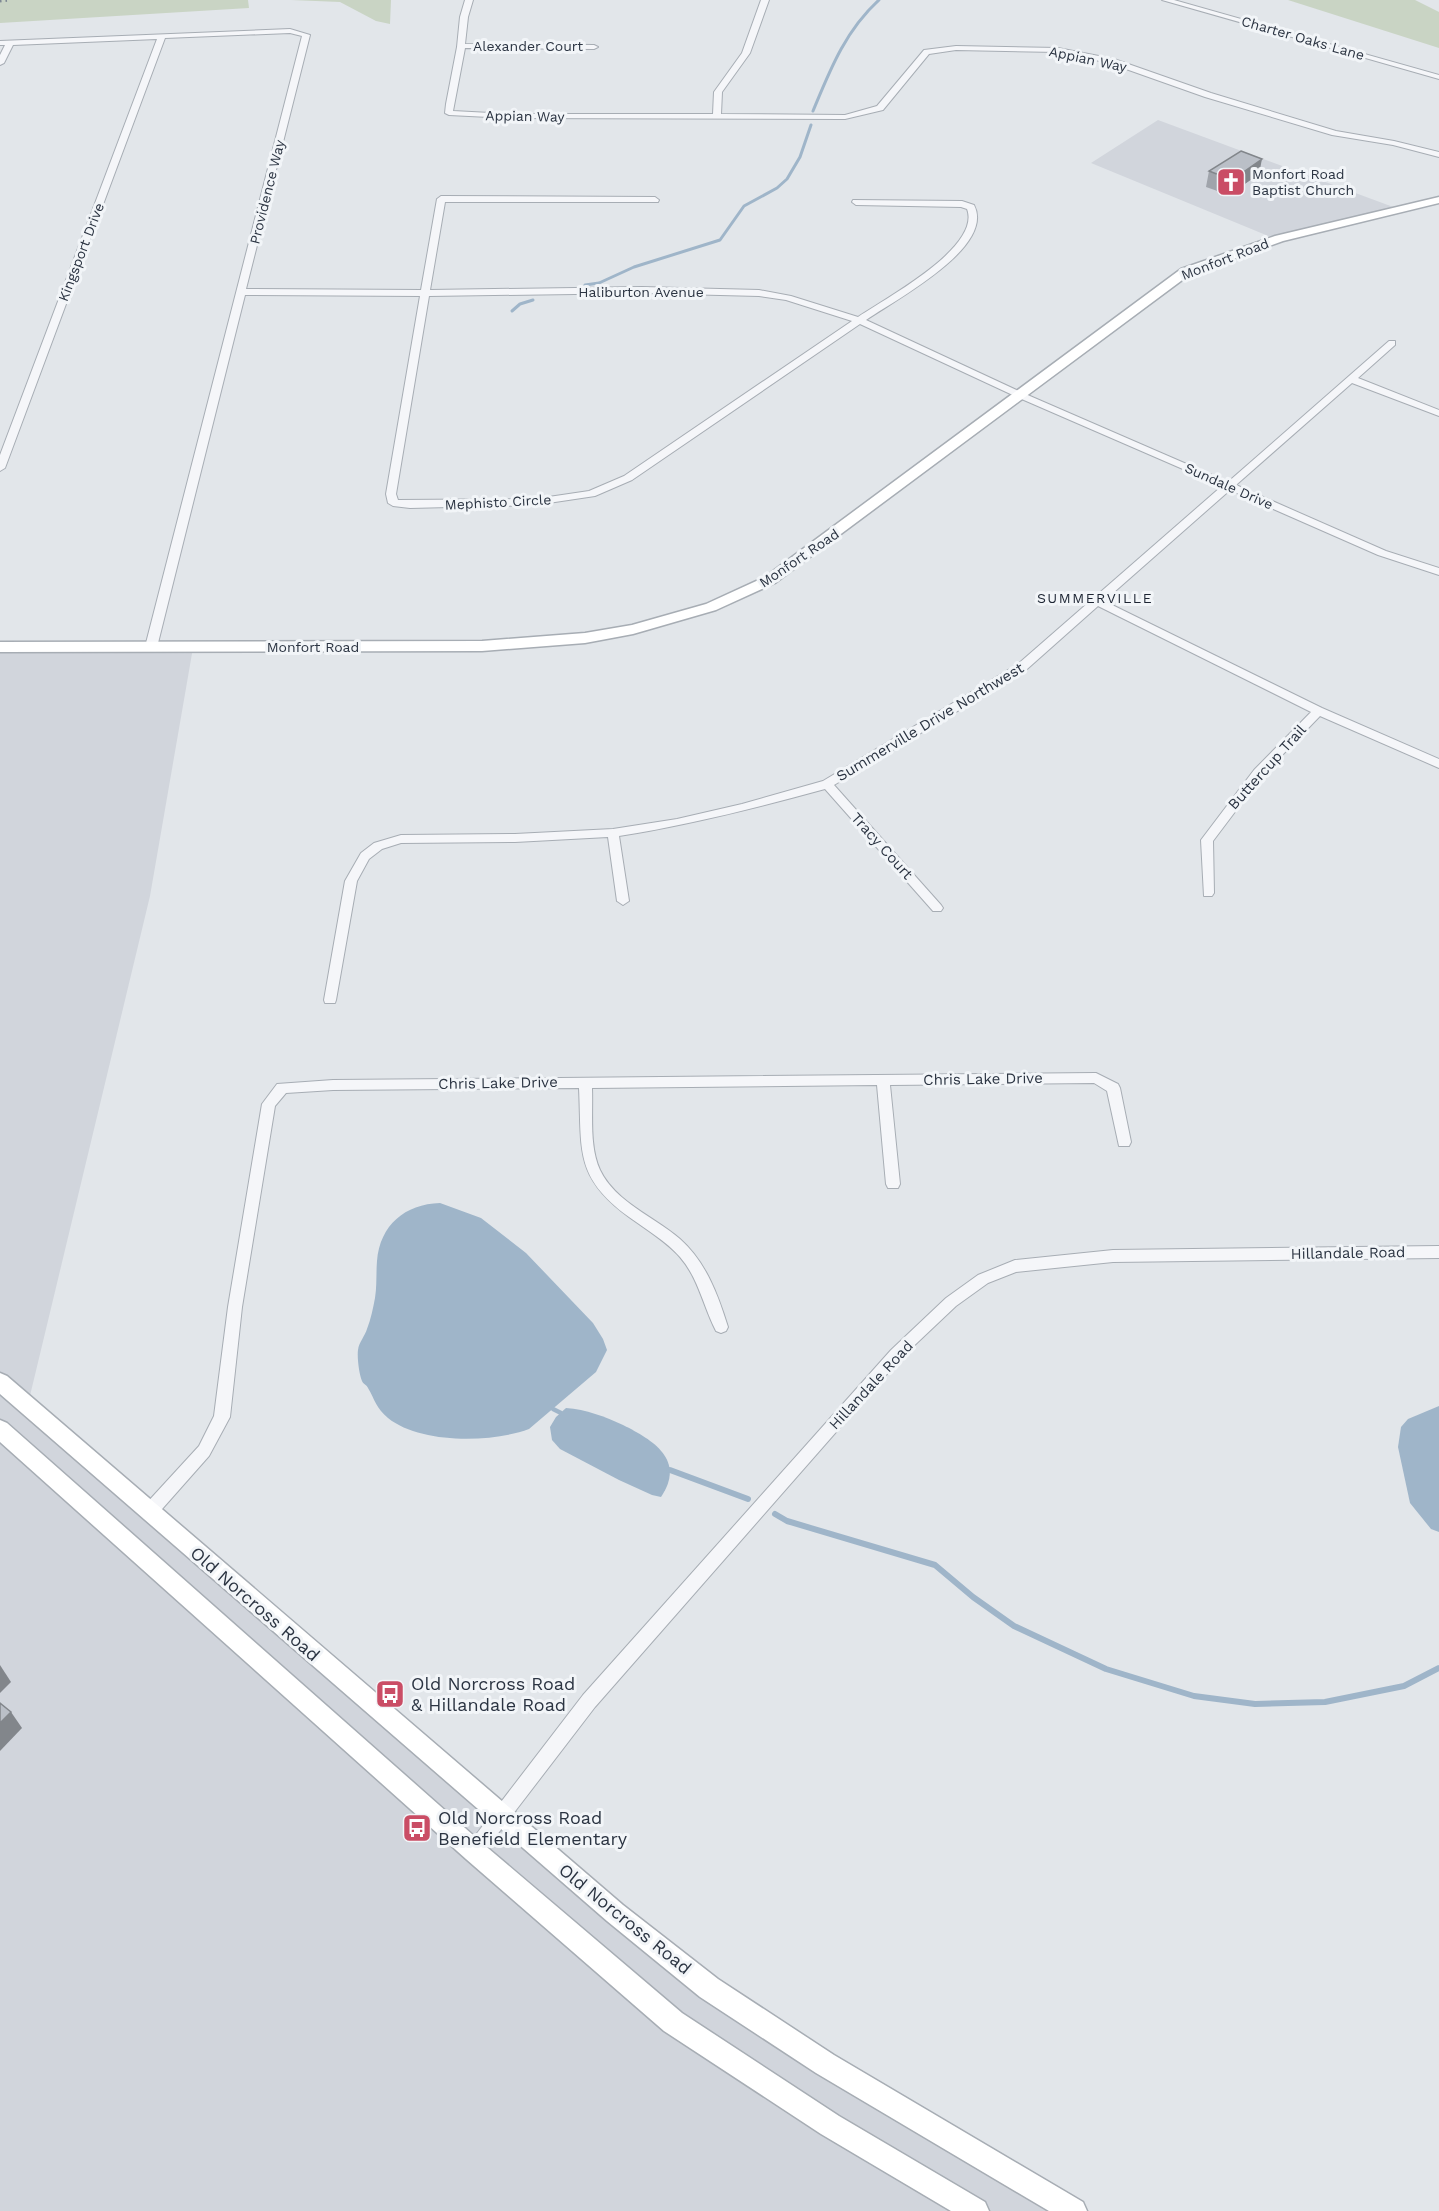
<svg xmlns="http://www.w3.org/2000/svg" width="1439" height="2211" viewBox="0 0 1439 2211" font-family="'Work Sans',sans-serif">
<style>
.built{fill:#d1d5dc}
.green{fill:#c9d4c4}
.water{fill:#9fb5c9}
.lines{fill:none;stroke-linecap:round;stroke-linejoin:round}
.stream-far2{stroke:#9fb5c9;stroke-width:3}
.stream-far1{stroke:#9fb5c9;stroke-width:4.5}
.stream{stroke:#9fb5c9;stroke-width:6}
.street-casing{stroke:#a7adb4;stroke-width:2}
.secondary-casing{stroke:#a7adb4;stroke-width:3}
.street{fill:#f5f6f9;fill-rule:evenodd}
.secondary{fill:#fff;fill-rule:evenodd}
.rail{stroke:#7c8693;stroke-width:3;stroke-dasharray:1.5 4;stroke-linecap:butt}
.wall{fill:#a0a4ab}
.shaded-wall{fill:#82868b}
.building{fill:#babfc7;stroke:#82868b;stroke-width:1.5}
.labels{text-anchor:middle;stroke-width:6;stroke-linejoin:round;paint-order:stroke}
.far-street-label{font-size:14px;fill:#2b3442;stroke:#f2f5f8}
.far-poi-label{font-size:14px;fill:#2b3442;stroke:#f2f5f8;text-anchor:start}
.far-neighbourhood-label{font-size:14px;letter-spacing:1.5px;fill:#1d2533;stroke:#f2f5f8}
.street-label{font-size:15px;fill:#2b3442;stroke:#f2f5f8}
.near-street-label{font-size:18px;fill:#2b3442;stroke:#f2f5f8}
.near-poi-label{font-size:18px;fill:#2b3442;stroke:#f2f5f8;text-anchor:start}
</style>
<rect width="100%" height="100%" fill="#e2e6ea"/>
<g class="built">
<path d="M1158,120L1396,208L1331,222L1273,238L1091,163Z"/>
<path d="M194,642L150,896L28,1404L745,2026L1059,2211H0V644Z"/>
</g>
<g class="green">
<path d="M0,0H248L249,8L0,23Z"/>
<path d="M291,0H391L390,24L376,21L340,2Z"/>
<path d="M1288,0H1415L1439,12V48Z"/>
</g>
<g class="water">
<path d="M440,1203L481,1218L526,1253L593,1323L603,1339L607,1350L596,1372L529,1429C492,1443 420,1444 388,1418C376,1408 375,1400 368,1388C367,1385 363,1384 362,1381C359,1374 357,1357 358,1350C359,1342 365,1336 367,1329C371,1319 373,1308 375,1298C377,1286 376,1273 377,1261C380,1225 405,1204 440,1203Z"/>
<path d="M1439,1406V1532L1431,1529L1410,1503L1398,1447L1401,1427L1408,1419Z"/>
<path d="M566,1408C586,1409 605,1417 623,1425C653,1440 686,1460 661,1497L652,1495L619,1480L560,1449L552,1440L550,1427L556,1417Z"/>
</g>
<g class="lines">
<g class="stream-far2">
<path d="M813,111C830,70 845,31 879,0"/>
<path d="M585,285L599,283L634,267L720,240L744,206L777,188L787,179L800,157L811,125"/>
<path d="M512,311L520,304L533,300"/>
</g>
<path class="stream-far1" d="M553,1409L561,1413"/>
<g class="stream">
<path d="M670,1470L748,1499"/>
<path d="M775,1514L787,1521L935,1565L973,1597L1014,1626L1106,1669L1194,1696L1255,1704L1325,1702L1404,1686L1439,1668"/>
</g>
<g class="street-casing">
<g id="street">
<path d="M465,0H473L468,17L465,44L594,45L598,47L594,49L465,48L453,111L509,114H713L714,92L742,53L761,0H769L750,53L722,92L721,114L845,115L877,106L924,50L956,46L1058,48L1114,59L1211,93L1336,131L1394,141L1439,152V157L1393,145L1332,135L1205,97L1109,63L1058,52L956,50L929,54L883,110L845,119L509,118L449,115L445,113L446,104L457,47L460,17Z"/>
<path d="M1162,0H1174L1439,75V79Z"/>
<path d="M290,29L310,35L246,289L421,290L437,199L441,196L655,197L659,200L658,202H445L430,290L642,287L759,290L791,296L858,317C886,298 982,247 967,209L961,207L856,205L852,202L853,200L962,201L974,205C996,247 895,300 866,320L1023,393L1228,482L1389,341H1395V345L1358,378L1439,410V416L1352,383L1236,485L1386,551L1439,568V575L1378,555L1230,490L1104,601L1322,708L1439,759V768L1320,716L1262,776L1213,841L1214,893L1212,896H1204L1201,840L1254,770L1311,712L1098,606L1026,670L834,785L941,905L943,908L941,911H933L825,789C756,808 689,825 619,836L629,901L623,905L617,901L608,837L515,842L401,843L382,849L369,859L357,881L336,1000L335,1003H325L324,1000L345,881L361,853L374,843L401,835L515,834L613,829L677,819L742,804L823,781L1018,664L1222,486L1017,397L860,324L632,480L595,496L535,505L410,508L393,506L388,503L386,494L420,296L245,295L157,647L155,649H147L145,647L302,36L290,33L165,38L5,468L0,471V455L157,39L13,45L4,63L0,65V55L5,45H0V41ZM642,293L759,296L786,300L852,321L624,476L589,491L535,499L398,500L396,494L429,296Z"/>
<path d="M1096,1073L1118,1084L1120,1088L1131,1142L1129,1146H1119L1107,1091L1094,1083L890,1085L900,1184L898,1188H888L886,1184L877,1085L592,1088C593,1114 589,1146 600,1170C615,1202 655,1217 680,1239C706,1262 718,1295 728,1327L726,1331L721,1333L716,1331C703,1306 699,1279 680,1257C666,1241 647,1230 629,1217C574,1177 582,1150 579,1088L333,1090L286,1093L275,1106L242,1307L230,1417L209,1456L155,1517L149,1519L143,1517L141,1512L143,1507L199,1446L214,1416L228,1307L262,1104L277,1084L333,1080Z"/>
<path d="M1439,1246V1258L1113,1262L1016,1272L988,1283L956,1306L901,1358L595,1707L480,1857L474,1860L468,1857L465,1851L468,1845L583,1695L891,1350L946,1298L978,1275L1015,1260L1113,1250Z"/>
</g>
</g>
<g class="secondary-casing">
<g id="secondary">
<path d="M1439,197V203L1283,241L1189,275L775,583L716,610L633,634L585,643L482,651L0,652V642L482,641L585,633L632,625L706,604L765,577L1181,269L1275,236Z"/>
<path d="M0,1373L7,1376L623,1905L718,1979L834,2055L1083,2202L1087,2211H1049L816,2073L700,1997L607,1921L0,1394Z"/>
<path d="M0,1420L7,1423L482,1843L682,2013L839,2116L985,2202L989,2211H951L821,2134L664,2031L466,1859L0,1442Z"/>
</g>
</g>
<use href="#street" class="street"/>
<use href="#secondary" class="secondary"/>
<path class="rail" d="M0,1L9,0"/>
</g>
<path class="wall" d="M1209,171L1259,174L1229,195L1206,187Z"/>
<g class="shaded-wall">
<path d="M1262,159L1259,174L1229,195L1232,180Z"/>
<path d="M0,1665L11,1682L0,1693Z"/>
<path d="M11,1712L22,1728L0,1751V1723Z"/>
</g>
<g class="building">
<path d="M1241,151L1262,159L1232,180L1209,171Z"/>
<path d="M0,1703L11,1712L0,1723Z"/>
</g>
<defs>
<g id="church-square" transform="scale(1.5)"><rect x="-9" y="-9" width="18" height="18" rx="4" fill="#ca4d65" stroke="#f2f5f8"/><path d="M-1.2-6h2.4v3.5h3.3v2.4h-3.3V6h-2.4V-.1h-3.3v-2.4h3.3Z" fill="#fff"/></g>
<g id="bus-square" transform="scale(1.5)"><rect x="-9" y="-9" width="18" height="18" rx="4" fill="#ca4d65" stroke="#f2f5f8"/><path d="M-5-6H5V4H4V6H2V4H-2V6H-4V4H-5ZM-3.5-4V0h7V-4ZM-3.5 1.2v1.5H-2V1.2ZM2 1.2v1.5H3.5V1.2Z" fill="#fff"/></g>
</defs>
<g fill-rule="evenodd">
<use href="#church-square" x="1231" y="182"/>
<use href="#bus-square" x="390" y="1694"/>
<use href="#bus-square" x="417" y="1828"/>
</g>
<g class="labels">
<g class="far-street-label">
<text transform="translate(1303 38) rotate(16)" y="5">Charter Oaks Lane</text>
<text x="528" y="51">Alexander Court</text>
<text transform="translate(1088 59) rotate(12)" y="5">Appian Way</text>
<text transform="translate(525 116) rotate(1)" y="5">Appian Way</text>
<text transform="translate(267 192) rotate(-76)" y="5">Providence Way</text>
<text transform="translate(81 252) rotate(-69)" y="5">Kingsport Drive</text>
<text transform="translate(1225 259) rotate(-21)" y="5">Monfort Road</text>
<text x="641" y="297">Haliburton Avenue</text>
<text transform="translate(1229 486) rotate(24)" y="5">Sundale Drive</text>
<text transform="translate(498 502) rotate(-3)" y="5">Mephisto Circle</text>
<text transform="translate(799 558) rotate(-34)" y="5">Monfort Road</text>
<text x="313" y="652">Monfort Road</text>
</g>
<g class="far-poi-label">
<text x="1252" y="179">Monfort Road<tspan x="1252" dy="16">Baptist Church</tspan></text>
</g>
<g class="far-neighbourhood-label">
<text x="1095" y="603">SUMMERVILLE</text>
</g>
<g class="street-label">
<text transform="translate(930 722) rotate(-31)" y="5">Summerville Drive Northwest</text>
<text transform="translate(1267 767) rotate(-48)" y="5">Buttercup Trail</text>
<text transform="translate(882 846) rotate(48)" y="5">Tracy Court</text>
<text transform="translate(983 1079) rotate(-1)" y="5">Chris Lake Drive</text>
<text transform="translate(498 1083) rotate(-1)" y="5">Chris Lake Drive</text>
<text transform="translate(1348 1253) rotate(-1)" y="5">Hillandale Road</text>
<text transform="translate(871 1385) rotate(-47)" y="5">Hillandale Road</text>
</g>
<g class="near-street-label">
<text transform="translate(255 1604) rotate(41)" y="6">Old Norcross Road</text>
<text transform="translate(625 1919) rotate(39)" y="6">Old Norcross Road</text>
</g>
<g class="near-poi-label">
<text x="411" y="1690">Old Norcross Road<tspan x="411" dy="21">&amp; Hillandale Road</tspan></text>
<text x="438" y="1824">Old Norcross Road<tspan x="438" dy="21">Benefield Elementary</tspan></text>
</g>
</g>
</svg>
